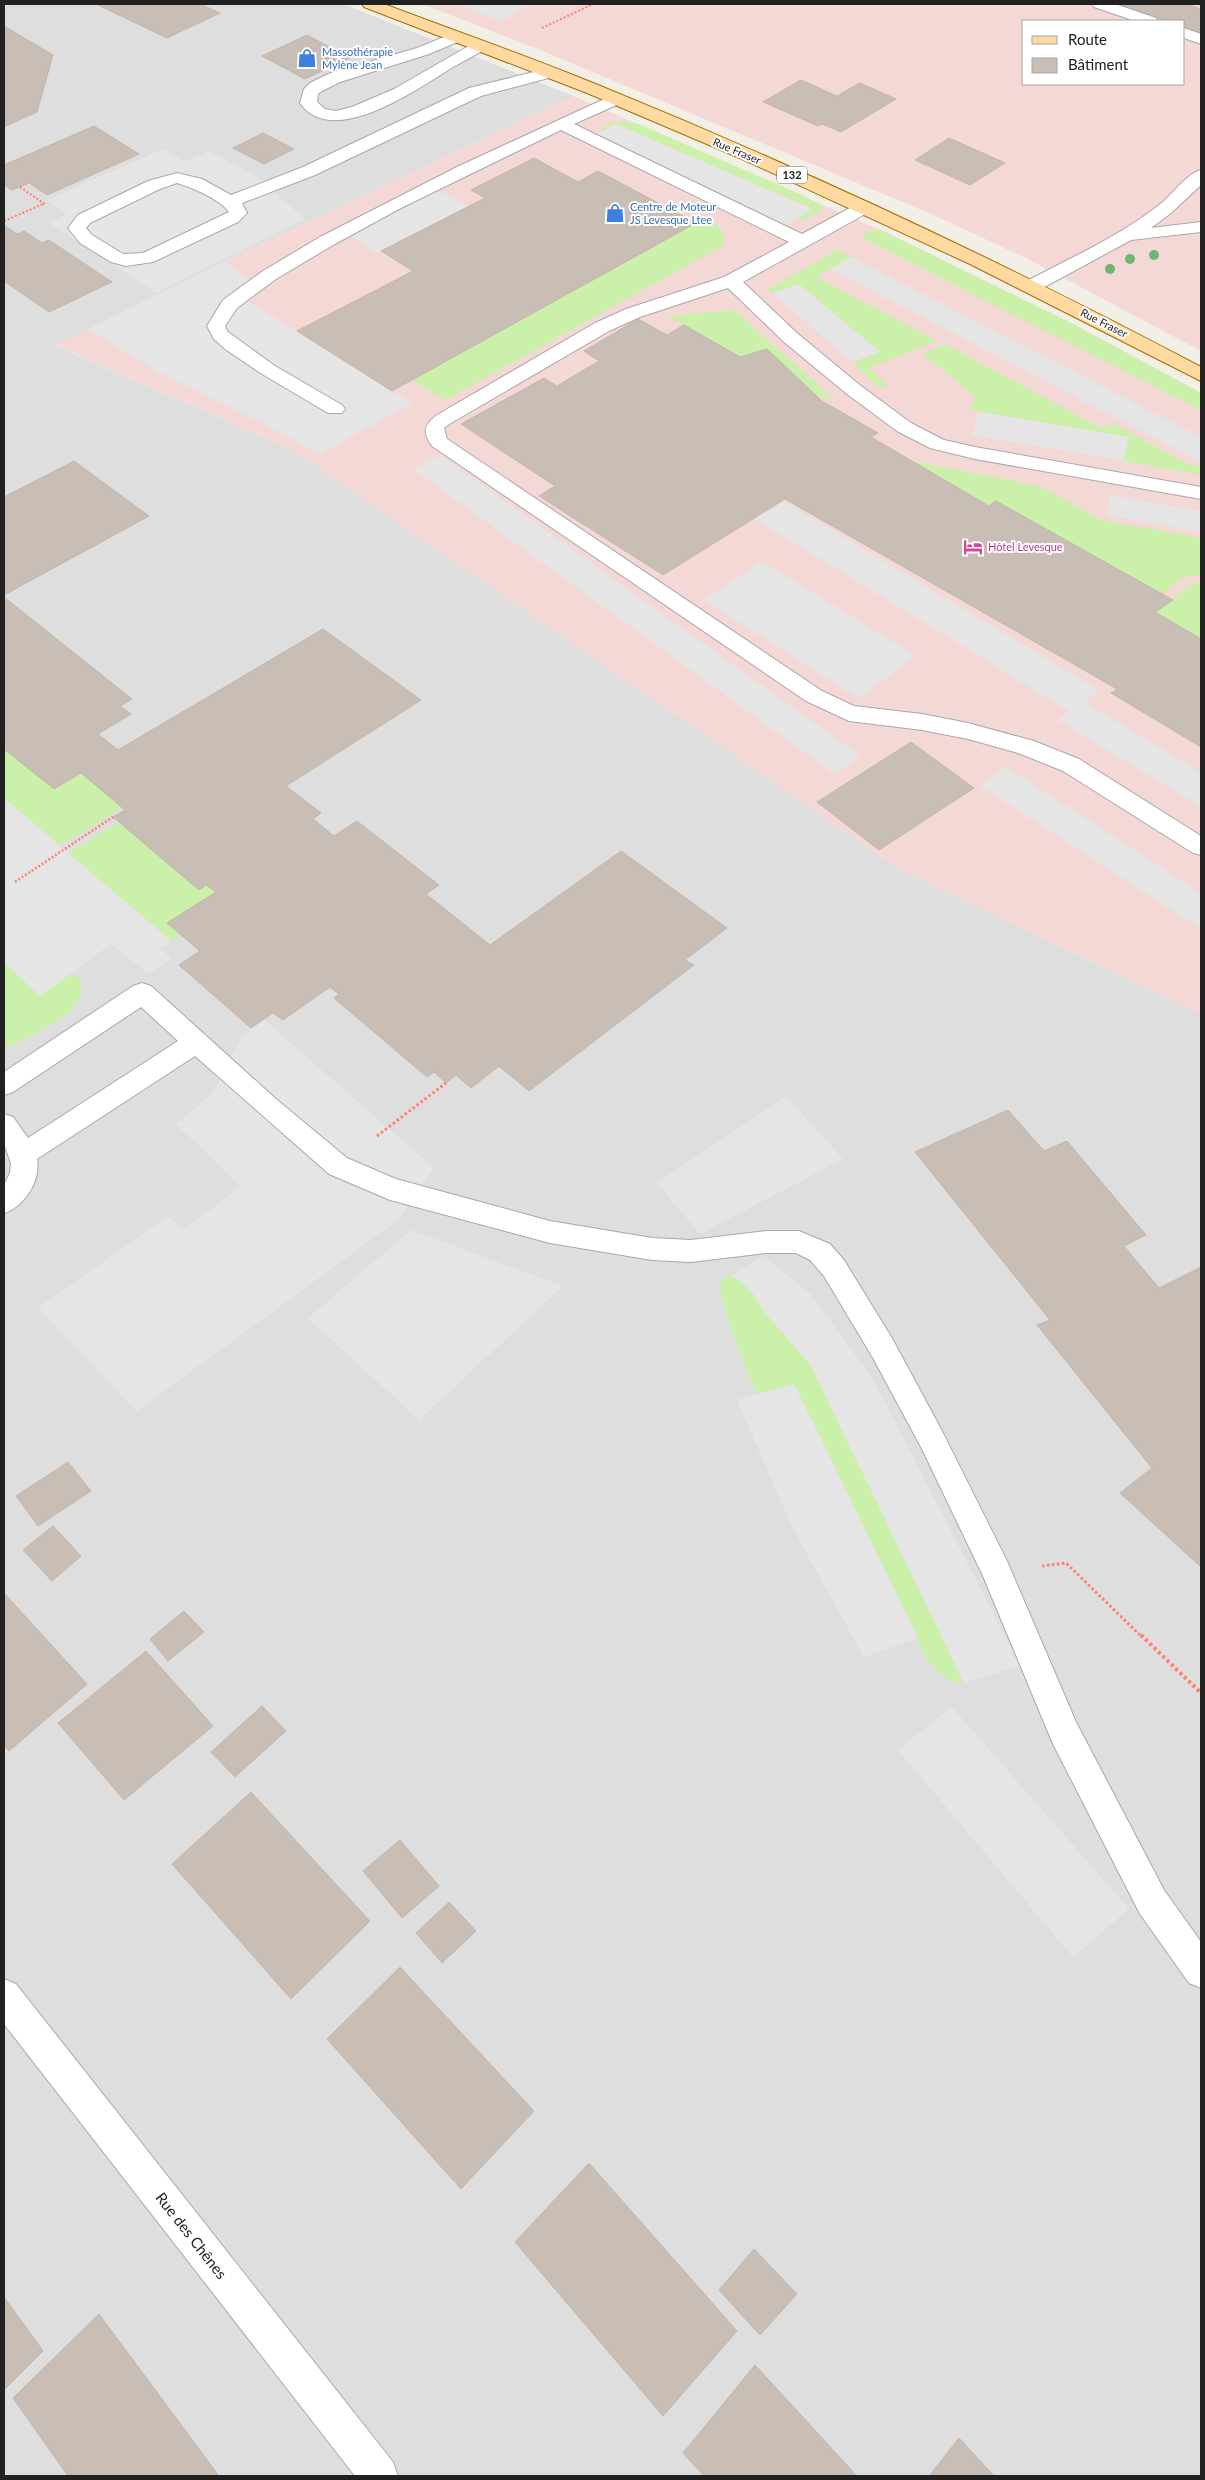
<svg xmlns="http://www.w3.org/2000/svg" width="1205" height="2480" viewBox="0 0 1205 2480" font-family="Lato,sans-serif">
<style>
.residential{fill:#dfdede}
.commercial{fill:#f4d8d6;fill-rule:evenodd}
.grass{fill:#caf0a9}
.parking{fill:#e5e5e5}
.building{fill:#c8beb6;stroke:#c5b6a8}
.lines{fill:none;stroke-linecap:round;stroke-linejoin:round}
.minor-casing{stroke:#a8a8a8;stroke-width:2}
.major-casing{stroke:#9e7000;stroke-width:2}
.path-far3{stroke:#ff806b;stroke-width:2;stroke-dasharray:2 2;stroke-linecap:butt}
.path-far2{stroke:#ff806b;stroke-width:2.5;stroke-dasharray:2 2;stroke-linecap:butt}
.path-far1{stroke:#ff806b;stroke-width:3;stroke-dasharray:2.5 2.5;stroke-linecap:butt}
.path{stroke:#ff806b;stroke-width:4;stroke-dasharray:3 3;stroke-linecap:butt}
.minor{fill:#fff;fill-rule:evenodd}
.major{fill:#ffd99f;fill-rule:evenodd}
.tree{fill:#6fb672}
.labels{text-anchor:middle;stroke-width:4;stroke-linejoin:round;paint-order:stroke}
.far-shop-label{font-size:11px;fill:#366cbe;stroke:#fff;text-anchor:start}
.far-street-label{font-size:11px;fill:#212121;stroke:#fff}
.shield{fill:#fff;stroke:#646464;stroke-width:1}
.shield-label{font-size:11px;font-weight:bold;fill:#212121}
.far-hotel-label{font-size:11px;fill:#b23c85;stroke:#fff;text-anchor:start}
.near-street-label{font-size:15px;fill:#212121;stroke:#fff}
</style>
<rect width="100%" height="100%" fill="#f2efe7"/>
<path class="residential" d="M4,4H343L573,96L224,262L56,346L293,450L899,869L1201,1014V2476H4Z"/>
<g class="commercial">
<path d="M422,4H1201V351L1024,257L931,214L538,49ZM1024,21H1184V84H1024Z"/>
<path d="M573,96L885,232L1073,324L1201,393V1014L899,869L293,450L55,345L224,262Z"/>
</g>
<g class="grass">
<path d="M613,122H629L641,125L802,195L822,205L823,207L819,212L801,221L797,219L812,208L616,124L605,130L602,128Z"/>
<path d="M704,219C715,224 726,229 724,244L717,249L445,400L412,380Z"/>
<path d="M874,229L885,232L1073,324L1201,393V410L862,238V235Z"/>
<path d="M837,250L851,257L816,277L937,341L869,368L887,385L879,388L852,362L879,352L799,284L772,293L767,290Z"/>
<path d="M734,310L833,398L819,397L767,349L740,357L667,316Z"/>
<path d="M945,344L1101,428L1114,424L1194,467L1201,462V475L1123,461L1128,437L970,410L975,396L922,354Z"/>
<path d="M912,461L1039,486L1101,520L1201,538V575L1183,577L1163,594L996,501L989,506Z"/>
<path d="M1201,582V639L1155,612L1193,583Z"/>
<path d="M4,749L54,789L81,773L122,808L59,846L4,798Z"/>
<path d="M119,822L216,892L168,923L180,935L171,941L68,853Z"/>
<path d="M4,963L40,996L69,975L79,978C93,1011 34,1033 11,1046L4,1048Z"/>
<path d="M731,1276L741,1281L752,1292L765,1313L810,1364L964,1683L949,1681L927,1660L794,1385L761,1393L755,1390C748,1373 716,1296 721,1282C723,1278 727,1277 731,1276Z"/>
</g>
<g class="parking">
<path d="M458,4H531L501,21Z"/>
<path d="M616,124L812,209L779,230L590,138Z"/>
<path d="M163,149L184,162L209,151L256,176L305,219L156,293L50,223L67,214L46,200Z"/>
<path d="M431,187L469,206L378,253L343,231Z"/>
<path d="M851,257L1201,437V462L830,269Z"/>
<path d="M224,262L259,285L240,296L412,403L320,454L258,421L158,372L88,329Z"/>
<path d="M799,284L880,352L852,362L772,293Z"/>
<path d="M979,412L1129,437L1123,461L972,435Z"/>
<path d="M440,455L861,756L834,774L413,469Z"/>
<path d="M1110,495L1201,511V532L1106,515Z"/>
<path d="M782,500L1099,690L1085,702L1201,773V807L1058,720L1069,711L753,518Z"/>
<path d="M762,561L916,656L858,698L704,600Z"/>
<path d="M1006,767L1201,893V929L980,786Z"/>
<path d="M4,798L171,941L160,949L172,958L149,974L111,944L40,996L4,963Z"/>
<path d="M263,1019L434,1168L398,1220L137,1411L38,1308L168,1216L183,1230L241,1187L176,1124L212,1094L242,1036Z"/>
<path d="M786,1096L843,1159L700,1234L657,1183Z"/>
<path d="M411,1230L563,1286L419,1420L308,1318Z"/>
<path d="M763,1256L810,1293L873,1379L1020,1666L964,1683L810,1364L765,1313L752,1292L741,1282L731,1276Z"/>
<path d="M794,1384L883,1566L918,1638L864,1657L791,1525L737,1400Z"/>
<path d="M952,1707L1129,1909L1073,1957L898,1750Z"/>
</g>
<g class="building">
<path d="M96,4H200L220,13L167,38Z"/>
<path d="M1116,4H1186L1201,9V33L1184,27V21H1166Z"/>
<path d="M4,26L53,55L37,112L4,127Z"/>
<path d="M307,35L350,58L305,79L262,56Z"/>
<path d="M801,80L837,96L860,83L896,99L841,132L822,124L818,126L763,102Z"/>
<path d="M94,126L139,154L47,195L29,183L12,190L4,185V165Z"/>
<path d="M263,133L294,149L264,164L233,148Z"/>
<path d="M949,138L1005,163L970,185L915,160Z"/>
<path d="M534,158L578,182L598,171L696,223L392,391L297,331L413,271L381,251L485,198L471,190Z"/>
<path d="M4,225L17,234L24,231L42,243L49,240L112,282L49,312L4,281Z"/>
<path d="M638,319L667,335L684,325L740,357L767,349L822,401L878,433L871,437L989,506L996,501L1173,600L1155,612L1201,639V747L1111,693L1117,689L785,499L663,575L539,496L555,486L461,424L544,378L557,386L599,361L584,351Z"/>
<path d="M74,461L149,516L4,595V497Z"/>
<path d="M4,597L132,699L120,706L131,714L98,734L118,750L323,629L421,700L286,786L321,813L313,819L334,836L357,821L439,885L426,894L490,945L621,851L727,928L685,960L694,965L529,1091L499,1066L471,1088L456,1075L446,1083L434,1072L427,1077L334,998L339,994L330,987L283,1020L273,1013L251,1028L179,965L200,951L167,923L216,892L206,885L199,890L113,817L125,810L81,773L54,789L4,749Z"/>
<path d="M911,742L974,788L879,850L817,802Z"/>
<path d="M1008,1110L1044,1151L1067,1141L1146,1235L1124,1246L1159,1288L1201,1267V1567L1120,1493L1152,1468L1037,1325L1050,1320L915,1152Z"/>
<path d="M68,1462L91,1491L38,1526L16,1496Z"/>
<path d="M53,1526L81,1556L52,1581L23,1550Z"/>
<path d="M4,1593L87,1684L9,1751L4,1745Z"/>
<path d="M184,1611L204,1632L168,1661L150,1639Z"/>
<path d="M146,1651L213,1726L124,1800L58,1723Z"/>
<path d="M262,1706L286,1731L235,1777L211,1752Z"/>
<path d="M251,1792L370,1921L291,1999L172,1864Z"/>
<path d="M400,1840L439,1886L402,1918L363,1871Z"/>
<path d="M449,1902L476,1931L442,1963L416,1933Z"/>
<path d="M400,1967L534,2111L461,2189L327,2039Z"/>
<path d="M589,2163L737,2331L663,2416L515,2242Z"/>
<path d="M754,2249L797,2294L760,2335L719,2290Z"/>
<path d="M4,2297L43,2351L4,2390Z"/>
<path d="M99,2314L219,2476H68L13,2398Z"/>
<path d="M755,2365L857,2476H704L683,2453Z"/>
<path d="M959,2438L994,2476H929Z"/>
</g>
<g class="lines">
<g class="minor-casing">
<g id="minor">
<path d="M1092,4H1115L1156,18L1158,21H1135L1094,7Z"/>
<path d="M1184,28L1201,34V44L1184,38Z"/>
<path d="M456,32L462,34L464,37L462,40L429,54L340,82L322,91L318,94L317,102L325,109L336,111L352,107L394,89L474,43H486L488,46L486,49C476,55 465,60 455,66C421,86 333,151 300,103L304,89L310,83L328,74L417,48Z"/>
<path d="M550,68L556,70L558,73L556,76L481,96L315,175L242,203L247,213L238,222L153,262L126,266L111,262L80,243L68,228L78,215L148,181L177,173L202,179L231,195L303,167L469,88ZM177,183C191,187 221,200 229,212L143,253L123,254L92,235L86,228L90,223L160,189Z"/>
<path d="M615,94L621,95L623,99L621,103L574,124L802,234L857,204H869L872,208L869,212L743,282L798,334L861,386L911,423L944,440L975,447L1201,487V499L975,459L930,448L897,431L847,394L784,342L728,288L640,317L609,331L451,423L444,428L447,439L822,691L854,706L922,714L968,723L1034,741L1079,759L1201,836V855L1193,853L1063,771L1018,753L968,739L922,730L849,721L806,701L432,446C422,432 424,425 437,415L595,323L626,309L724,277L789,242L561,130L401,208L333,245L276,279L237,308L225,326L228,332L275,366L342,405L345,409L342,413H328L262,374L225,349L214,339L207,326L223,300L263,271L320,237L459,166Z"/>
<path d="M1201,170V185L1171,213L1151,228L1201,222V232L1131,240L1039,290H1025L1023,286L1025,282C1072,257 1123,235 1164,201C1174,192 1188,173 1201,170Z"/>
<path d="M142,983L151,986L276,1099L347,1158L396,1179L550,1221L652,1238L691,1240L767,1231H799L830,1244L844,1260L893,1340L942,1431L1007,1561L1076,1722L1164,1890L1201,1942V1988L1189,1983L1140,1914L1053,1744L983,1576L922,1449L873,1358L824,1276L810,1260L796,1253H767L691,1262L652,1260L550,1243L390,1200L329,1174L195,1056L37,1159C41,1181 24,1207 4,1213V1185L10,1173L11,1163L4,1144V1114L13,1117L28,1138L178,1041L141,1007L13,1092L4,1095V1072L133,986Z"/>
<path d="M4,1979L16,1984L393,2462L398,2476H355L4,2024Z"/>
</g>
</g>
<g class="major-casing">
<path id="major" d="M362,4H384C455,31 527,56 598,85C804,169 1005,263 1201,367V381L970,264L742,159L587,93L364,7Z"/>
</g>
<g class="path-far3">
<path d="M542,28L593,4"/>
<path d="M20,187L46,205"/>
<path d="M4,221L43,204"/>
</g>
<path class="path-far2" d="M15,882L113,817"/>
<g class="path-far1">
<path d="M377,1136L446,1083"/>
<path d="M1042,1566L1066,1563L1142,1637"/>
</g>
<path class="path" d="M1141,1635L1201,1693"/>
<use href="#minor" class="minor"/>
<use href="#major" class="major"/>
</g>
<g class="tree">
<circle cx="1154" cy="255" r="5"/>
<circle cx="1130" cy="259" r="5"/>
<circle cx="1110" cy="269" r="5"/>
</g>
<defs>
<g id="shop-bare" transform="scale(1.5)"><path d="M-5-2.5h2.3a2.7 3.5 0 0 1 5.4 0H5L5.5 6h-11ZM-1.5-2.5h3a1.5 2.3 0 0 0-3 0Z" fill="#3f7fe0" stroke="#fff" stroke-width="2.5" paint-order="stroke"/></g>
<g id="hotel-bare" transform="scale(1.5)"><path d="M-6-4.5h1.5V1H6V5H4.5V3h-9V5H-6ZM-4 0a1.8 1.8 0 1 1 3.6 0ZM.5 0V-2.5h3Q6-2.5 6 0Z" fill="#d1479c" stroke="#fff" stroke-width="2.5" paint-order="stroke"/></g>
</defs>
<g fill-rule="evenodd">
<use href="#shop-bare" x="307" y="58"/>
<use href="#shop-bare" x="615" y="213"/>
<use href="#hotel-bare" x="973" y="547"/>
</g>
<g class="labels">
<g class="far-shop-label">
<text x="322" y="56">Massothérapie<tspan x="322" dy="13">Mylène Jean</tspan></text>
<text x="630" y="211">Centre de Moteur<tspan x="630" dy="13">JS Levesque Ltee</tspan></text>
</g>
<g class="far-street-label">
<text transform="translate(737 151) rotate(23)" y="4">Rue Fraser</text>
<text transform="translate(1104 323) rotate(27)" y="4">Rue Fraser</text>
</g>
<rect class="shield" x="777" y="166.5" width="30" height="17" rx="4"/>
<g class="shield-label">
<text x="792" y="179">132</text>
</g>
<g class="far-hotel-label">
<text x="988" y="551">Hôtel Levesque</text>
</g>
<g class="near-street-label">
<text transform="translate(191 2236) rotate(52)" y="5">Rue des Chênes</text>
</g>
</g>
<rect width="1205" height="2480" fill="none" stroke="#212121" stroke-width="10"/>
<rect x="1022" y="20" width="162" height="65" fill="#ffffff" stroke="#a6a6a6"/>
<rect x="1032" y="36" width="25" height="8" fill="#ffd99f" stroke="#a6a6a6"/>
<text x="1068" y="45" font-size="15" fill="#212121">Route</text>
<rect x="1032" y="58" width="25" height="15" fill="#c8beb6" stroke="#a6a6a6"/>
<text x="1068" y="70" font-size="15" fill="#212121">Bâtiment</text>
</svg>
